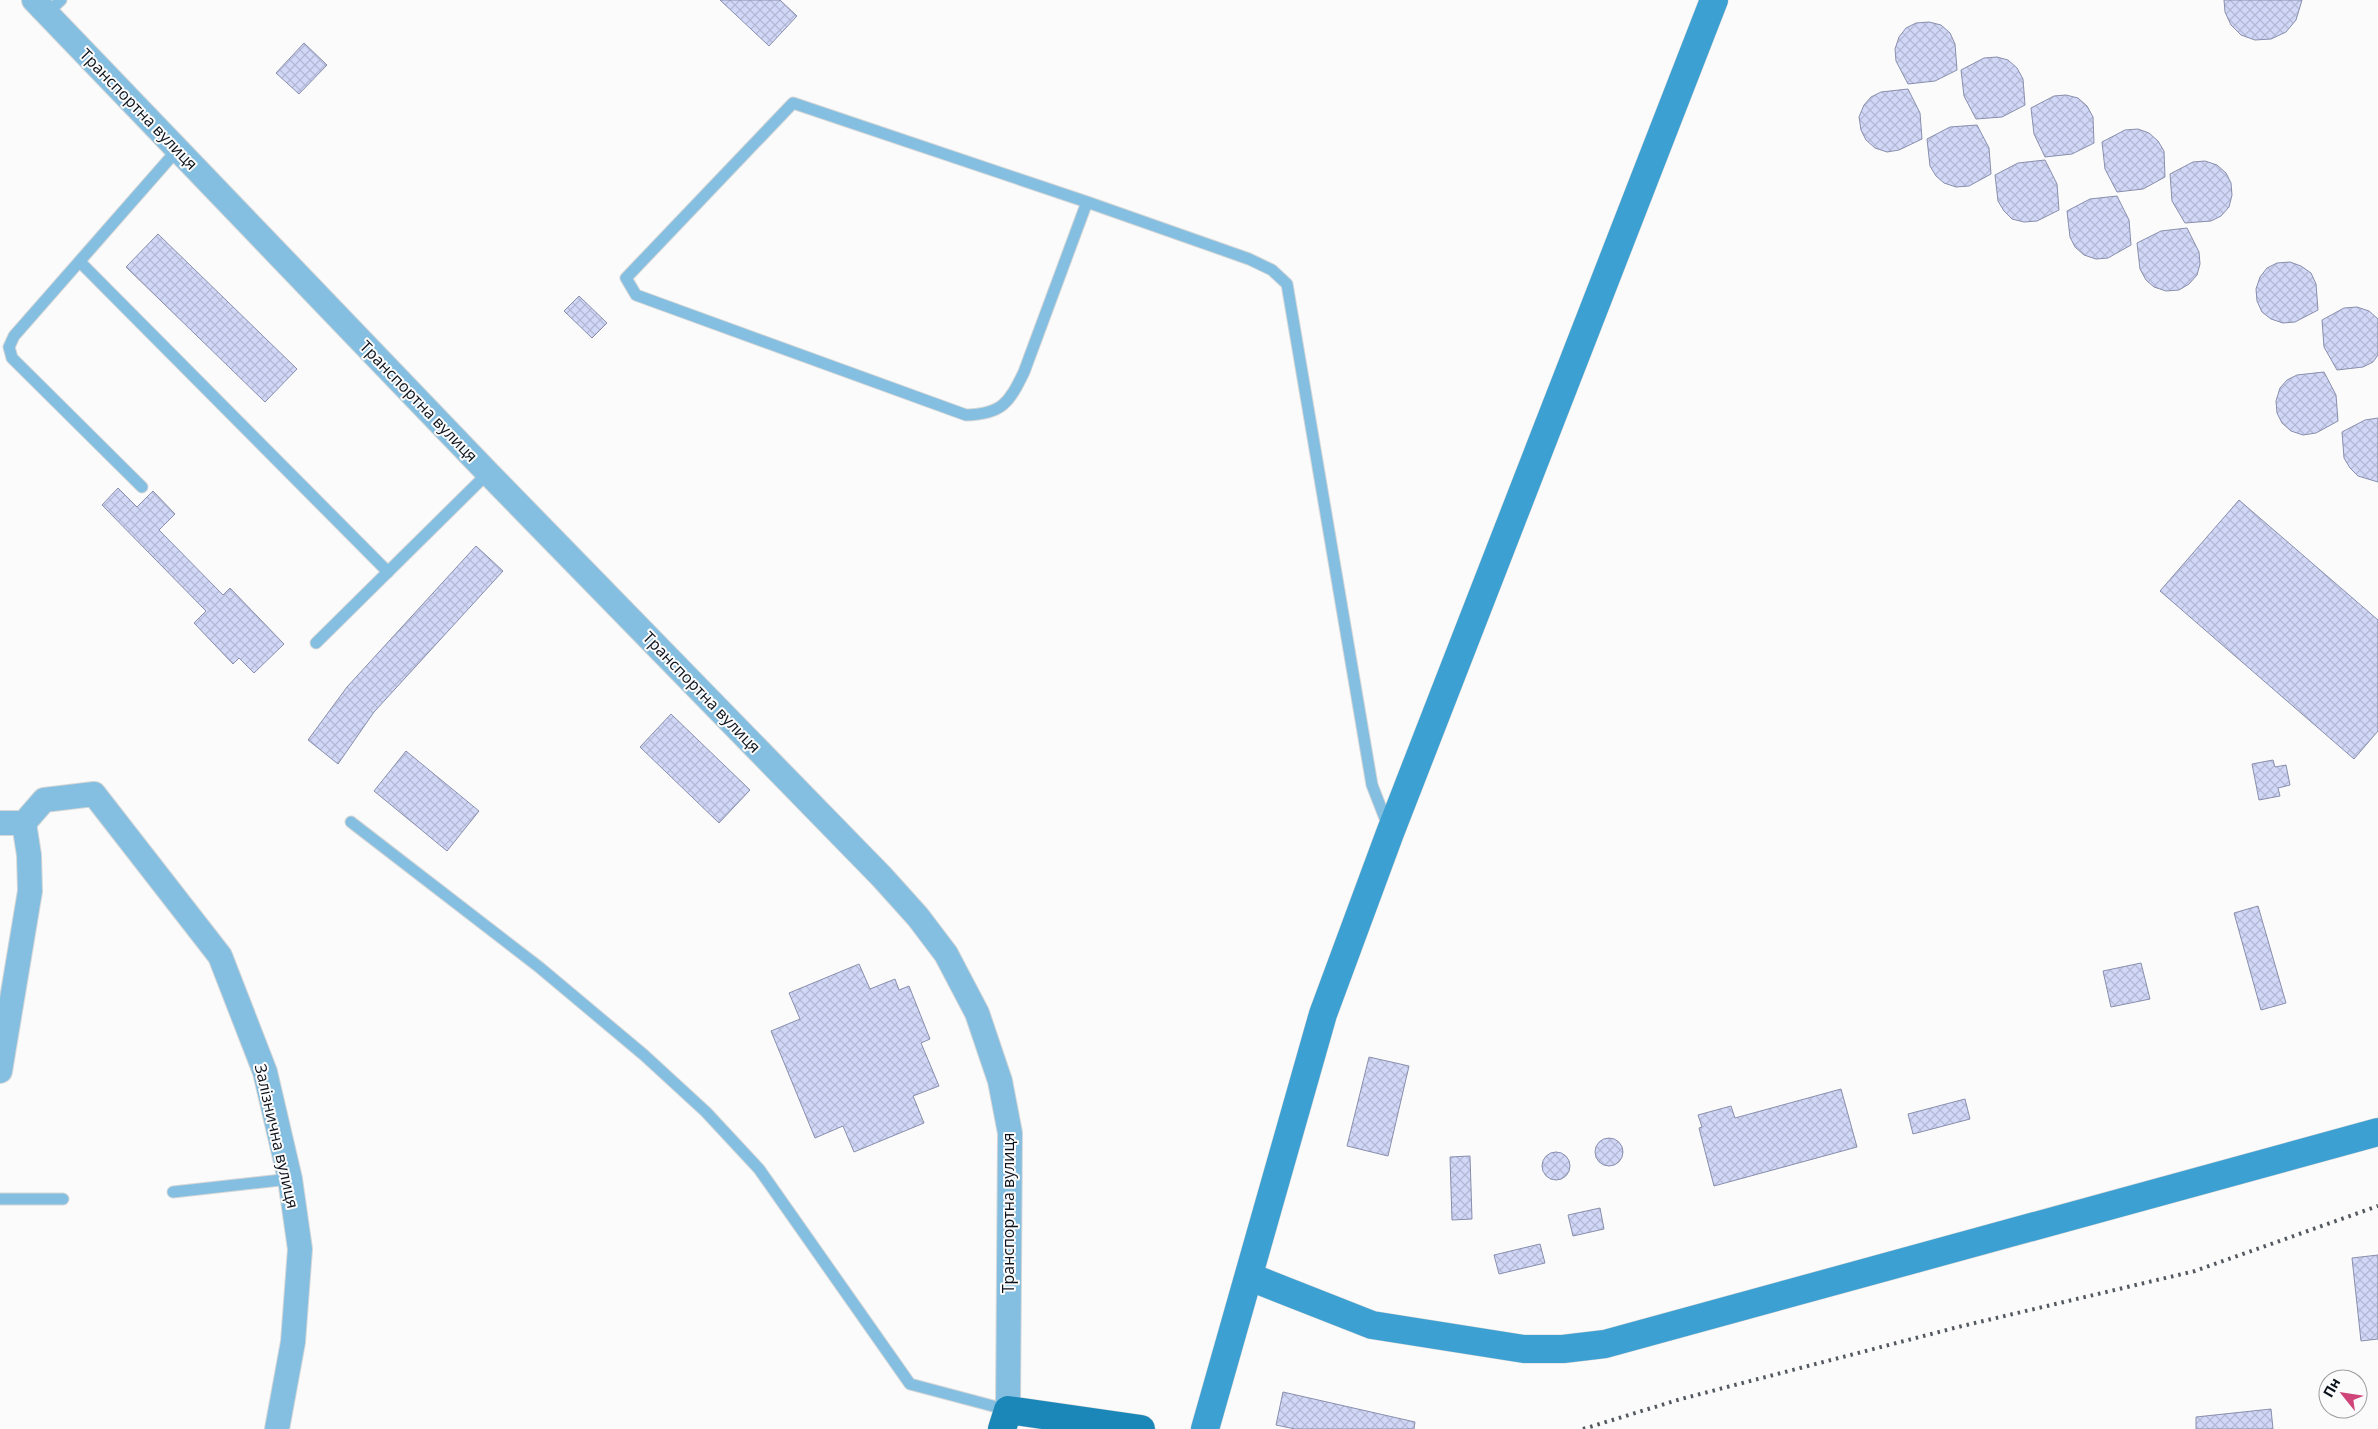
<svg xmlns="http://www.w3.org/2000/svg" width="2378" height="1429" viewBox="0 0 2378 1429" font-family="'Open Sans',sans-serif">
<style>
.building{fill:url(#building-cross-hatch);stroke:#898fac}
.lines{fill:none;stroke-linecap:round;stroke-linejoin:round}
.lane-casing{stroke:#d5d6d7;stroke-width:13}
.street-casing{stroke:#d5d6d7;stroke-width:26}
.secondary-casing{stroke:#d5d6d7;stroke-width:29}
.primary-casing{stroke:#d5d6d7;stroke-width:29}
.lane{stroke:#84bfe1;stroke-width:11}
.street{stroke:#84bfe1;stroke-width:24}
.secondary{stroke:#3ca0d2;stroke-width:28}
.primary{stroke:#1a87b8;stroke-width:28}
.rail{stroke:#54595f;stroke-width:4;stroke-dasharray:2.5 5;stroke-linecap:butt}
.labels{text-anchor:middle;stroke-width:4;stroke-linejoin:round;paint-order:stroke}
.street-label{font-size:16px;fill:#0b121b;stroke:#fbfbfb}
</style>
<defs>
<pattern id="building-cross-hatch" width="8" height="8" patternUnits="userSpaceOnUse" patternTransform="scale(1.25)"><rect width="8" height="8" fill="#d1d7f7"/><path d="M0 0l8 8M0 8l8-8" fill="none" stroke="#b2b8d3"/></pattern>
</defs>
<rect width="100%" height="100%" fill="#fbfbfb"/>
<g class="building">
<path d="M720,0H780L797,16L769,46Z"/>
<path d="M2224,0H2302L2296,20L2286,32L2271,39L2255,40L2241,35L2231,25L2225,12Z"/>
<path d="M1929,22L1941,25L1950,33L1955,44L1957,70L1935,81L1908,84L1896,61L1895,49L1899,37L1906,28L1916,23Z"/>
<path d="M304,43L327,65L299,94L276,73Z"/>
<path d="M1997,57L2008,60L2017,68L2023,79L2025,105L2002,117L1976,119L1964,96L1961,70L1984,58Z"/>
<path d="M1908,89L1920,113L1922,139L1899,150L1887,152L1875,148L1866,140L1861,130L1859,117L1864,105L1871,97L1881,92Z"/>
<path d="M2066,95L2078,98L2087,106L2093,117L2094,143L2072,154L2045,157L2034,134L2031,108L2054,96Z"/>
<path d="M1977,125L1989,148L1991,174L1969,186L1956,187L1944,183L1936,176L1930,166L1927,139L1950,127Z"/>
<path d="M2138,129L2149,133L2158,141L2164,151L2165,177L2143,189L2117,192L2105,169L2102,142L2125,130Z"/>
<path d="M2045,160L2057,184L2059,210L2037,221L2024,222L2012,219L2004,211L1998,201L1995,175L2018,163Z"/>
<path d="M2205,161L2217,165L2226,173L2231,183L2232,195L2229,207L2221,216L2211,221L2185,223L2172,201L2170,174L2193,162Z"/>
<path d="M2117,196L2129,220L2131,245L2108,258L2096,259L2084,255L2075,247L2070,237L2067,211L2090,199Z"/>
<path d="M2187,228L2199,252L2200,264L2197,275L2189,284L2179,290L2166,291L2154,287L2146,280L2140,269L2137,243L2161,231Z"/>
<path d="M158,234L297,369L265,402L126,267Z"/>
<path d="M2290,262L2301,266L2311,273L2316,284L2318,310L2295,322L2283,323L2271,319L2262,312L2257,301L2256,289L2260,277L2267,268L2277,263Z"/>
<path d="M579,296L607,323L592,338L564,311Z"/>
<path d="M2357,307L2369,311L2378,319V355L2373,362L2363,367L2337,370L2324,347L2322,320L2344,308Z"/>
<path d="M2324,372L2336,395L2338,421L2316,433L2303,435L2291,431L2282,423L2277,413L2276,401L2280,388L2287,380L2297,375Z"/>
<path d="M2378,418V482L2358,476L2350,468L2344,458L2342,432L2365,420Z"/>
<path d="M118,488L137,507L153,491L175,514L159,530L223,595L230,588L284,644L254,673L239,658L233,664L194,623L206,611L102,505Z"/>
<path d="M2239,500L2378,620V731L2354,759L2160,591Z"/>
<path d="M476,546L503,571L374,712L338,764L308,740L347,687Z"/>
<path d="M671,714L750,790L719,823L640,747Z"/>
<path d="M406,751L479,811L447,851L374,791Z"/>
<path d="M2273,760L2275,767L2286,765L2290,785L2278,788L2280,796L2259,800L2252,764Z"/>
<path d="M2258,906L2286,1003L2261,1010L2234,913Z"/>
<path d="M2141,963L2150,999L2111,1007L2103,971Z"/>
<path d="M859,964L870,989L895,979L899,990L909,986L930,1039L921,1043L939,1086L913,1096L924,1123L854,1152L843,1126L815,1138L771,1031L800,1019L789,993Z"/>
<path d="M1369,1057L1409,1066L1388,1156L1347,1146Z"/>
<path d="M1841,1089L1857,1147L1714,1186L1699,1128L1702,1127L1698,1115L1731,1106L1735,1118Z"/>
<path d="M1965,1099L1970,1119L1913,1134L1908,1114Z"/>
<circle cx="1609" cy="1152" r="14"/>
<circle cx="1556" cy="1166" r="14"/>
<path d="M1470,1156L1472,1219L1452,1220L1450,1157Z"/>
<path d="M1600,1208L1604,1229L1573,1236L1568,1215Z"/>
<path d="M1540,1244L1545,1263L1499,1274L1494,1255Z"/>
<path d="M2378,1255V1339L2361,1341L2352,1258Z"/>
<path d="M1283,1392L1415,1422L1414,1429H1295L1276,1425Z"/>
<path d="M2271,1409L2273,1429H2196V1417Z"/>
</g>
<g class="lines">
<g class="lane-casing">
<g id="lane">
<path d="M47,13L61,0"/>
<path d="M1087,202L1024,372C1009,403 1002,414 966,415L636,295L626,278L793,103L1087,202L1249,259L1272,270L1287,284L1372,785L1388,826"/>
<path d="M80,262L388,572"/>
<path d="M142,487L12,358L9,347L14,336L178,149"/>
<path d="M316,643L488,473"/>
<path d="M351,822L539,967L644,1055L706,1112L759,1169L910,1384L1008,1410"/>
<path d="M173,1192L290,1179"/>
<path d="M0,1199H63"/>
</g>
</g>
<g class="street-casing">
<g id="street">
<path d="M34,0L488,473L882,877L918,917L946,954L977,1013L1000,1081L1010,1133L1008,1410"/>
<path d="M0,823H24"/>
<path d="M24,823L44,800L94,794L220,956L265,1072L290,1179L300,1249L293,1342L277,1429"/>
<path d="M0,1071L30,891L29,855L24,823"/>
</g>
</g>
<g class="secondary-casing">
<g id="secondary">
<path d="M1250,1277L1372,1325L1524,1349H1563L1605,1344L2378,1132"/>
<path d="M1205,1429L1323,1014L1390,833L1714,0"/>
</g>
</g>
<g class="primary-casing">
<path id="primary" d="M1002,1429L1008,1410L1141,1429"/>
</g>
<use href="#lane" class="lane"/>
<use href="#street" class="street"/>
<use href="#secondary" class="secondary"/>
<use href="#primary" class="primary"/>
<path class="rail" d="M1583,1429L1681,1399L1958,1327L2195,1271L2378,1206"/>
</g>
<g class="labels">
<g class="street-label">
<text transform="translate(139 109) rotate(46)" y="6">Транспортна вулиця</text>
<text transform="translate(419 401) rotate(46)" y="6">Транспортна вулиця</text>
<text transform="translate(702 692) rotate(46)" y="6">Транспортна вулиця</text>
<text transform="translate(277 1136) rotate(77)" y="6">Залізнична вулиця</text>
<text transform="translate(1008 1213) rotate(-90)" y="6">Транспортна вулиця</text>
</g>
</g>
<g transform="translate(2343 1394) rotate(300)"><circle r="24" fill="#fbfbfb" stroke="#9b9ea1"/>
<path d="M0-4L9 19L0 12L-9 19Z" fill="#cf4479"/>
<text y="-8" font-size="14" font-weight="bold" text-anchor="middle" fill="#0b121b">Пн</text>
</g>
</svg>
